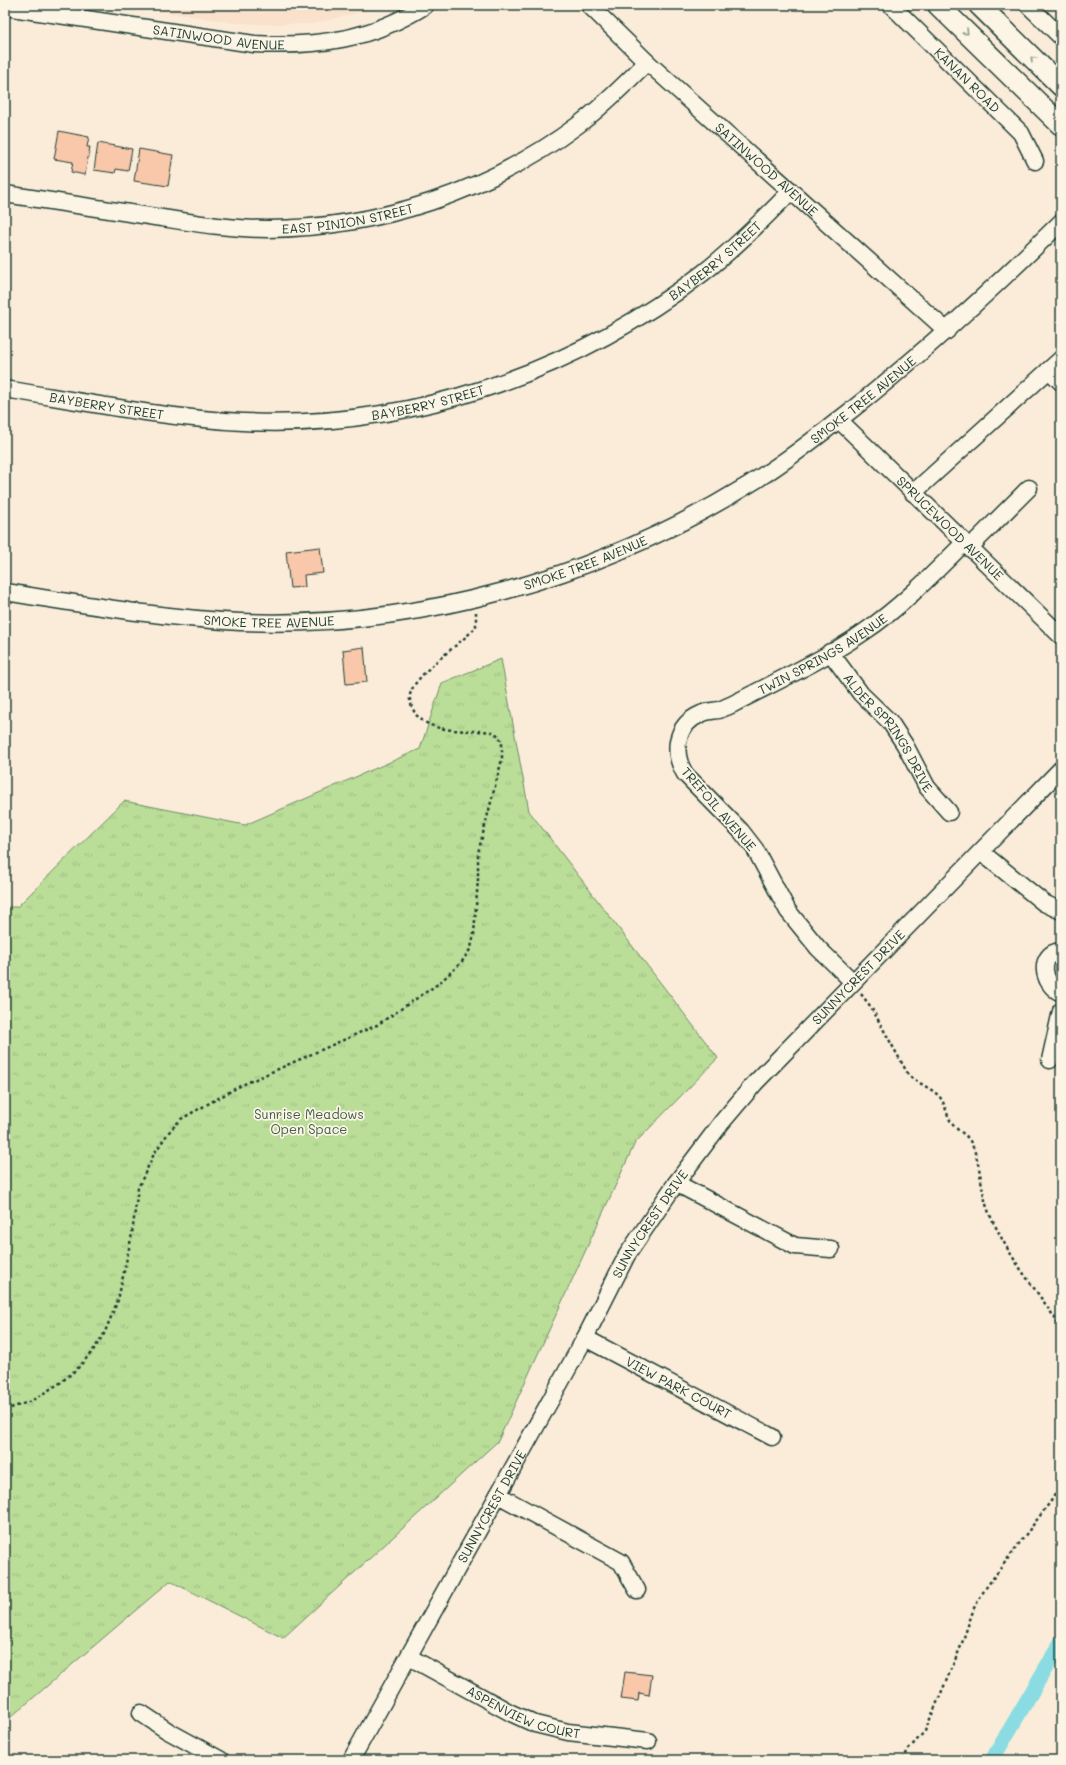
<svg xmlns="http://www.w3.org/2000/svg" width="1066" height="1765" viewBox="0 0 1066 1765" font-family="Mali,sans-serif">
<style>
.built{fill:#fae1cb}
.park{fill:url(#park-tufts);stroke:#6c8d66}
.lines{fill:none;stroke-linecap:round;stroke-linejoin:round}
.canal{stroke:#8bdce2;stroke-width:15}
.building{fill:#f9c7a9;stroke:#1f3d34}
.minor-casing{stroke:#1f3d34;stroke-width:19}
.major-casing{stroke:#1f3d34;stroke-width:23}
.path{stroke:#1f3d34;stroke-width:2.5;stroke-dasharray:3 3;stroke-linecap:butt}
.minor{stroke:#fcf5e5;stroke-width:16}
.major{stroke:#fcf5e5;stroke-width:20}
.oneway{stroke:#8e998c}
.labels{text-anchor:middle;stroke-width:3.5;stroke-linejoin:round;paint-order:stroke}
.street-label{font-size:13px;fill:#1f3d34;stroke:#fcf5e5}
.park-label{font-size:13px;fill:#3e5d48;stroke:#fcf5e5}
</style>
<defs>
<pattern id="park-tufts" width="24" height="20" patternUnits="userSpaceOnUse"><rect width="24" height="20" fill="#badd98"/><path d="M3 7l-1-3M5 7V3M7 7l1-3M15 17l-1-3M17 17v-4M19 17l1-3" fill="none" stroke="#9fbf84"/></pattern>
</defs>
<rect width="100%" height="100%" fill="#fbecd9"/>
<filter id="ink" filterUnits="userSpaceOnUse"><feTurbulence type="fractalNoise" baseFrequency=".025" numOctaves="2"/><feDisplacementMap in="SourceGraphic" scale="8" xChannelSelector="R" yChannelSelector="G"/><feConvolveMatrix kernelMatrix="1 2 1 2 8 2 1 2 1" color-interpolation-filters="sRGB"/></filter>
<g filter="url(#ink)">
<path class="built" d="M122,5H383L377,8L313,24H257L235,23Z"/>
<path class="park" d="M501,659L529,811L718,1058L635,1143L498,1441L283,1638L170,1581L5,1722V907H17L124,801L245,825L420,749L442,683Z"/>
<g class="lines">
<path class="canal" d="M992,1760L1061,1642"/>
</g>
<g class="building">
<path d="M59,131L89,137L87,147H90L85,175L71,172L73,162L54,159Z"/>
<path d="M98,143L132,149L128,171L116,169L115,173L94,170Z"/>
<path d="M139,149L173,155L168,186L134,181Z"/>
<path d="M320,547L323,573L304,575L305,587L290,588L286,551Z"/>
<path d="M364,647L367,682L346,684L343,650Z"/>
<path d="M625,1672L652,1675L649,1695L639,1693L638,1701L621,1699Z"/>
</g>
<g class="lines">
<g class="minor-casing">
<g id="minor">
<path id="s1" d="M589,5L647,62L947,331"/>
<path id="s2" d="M891,5L1021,133L1035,161"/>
<path d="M1028,5L1061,37"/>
<path id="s3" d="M5,7L254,44C318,47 371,40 426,5"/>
<path id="s4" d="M5,194C53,201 101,209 149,216C188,222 227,229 267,229C379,228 488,192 578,125C603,106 625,84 647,62"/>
<path d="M1049,370L1061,382"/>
<path id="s5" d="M5,389C84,402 163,418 243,422C408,430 573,373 703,273C735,248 763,220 791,191"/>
<path id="s6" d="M839,420L1061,636"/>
<path d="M913,493L1061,359"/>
<path d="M969,548L1029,488"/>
<path id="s7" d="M5,592C83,604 161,618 240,622C418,629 597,578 748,485C784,463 817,437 849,412C924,353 993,289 1061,222"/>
<path id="s8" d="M830,652L861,694L890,722L905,745L927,787L949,812"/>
<path d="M981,852L1044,903L1061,911"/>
<path d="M1061,951C1037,953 1042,985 1061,993"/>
<path id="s9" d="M853,982L818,948L788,911L755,849L741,831L685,774C672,752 675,725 701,714C706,711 713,711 719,710C724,708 729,706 733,704C777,681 823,660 864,632C901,607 932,575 964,543"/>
<path d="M1050,1060L1061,1011"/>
<path d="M676,1183L795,1246L831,1249"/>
<path id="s10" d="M585,1338L772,1437"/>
<path d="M498,1495L621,1562L637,1590"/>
<path id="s11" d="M409,1657L511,1713L535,1724L568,1732L648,1741"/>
<path d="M141,1713L168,1731L221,1760"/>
<path id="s12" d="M351,1760L585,1338L627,1255L676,1183L722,1122L755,1083L1061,769"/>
</g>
</g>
<g class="major-casing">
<g id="major">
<path d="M938,5L1061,125"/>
<path d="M979,5L1061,86"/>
</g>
</g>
<g class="path">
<path d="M861,994L871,1007L908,1074C917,1083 929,1087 938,1095C946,1103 946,1116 953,1125C958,1131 966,1134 970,1141C980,1159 980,1181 985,1200C987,1210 993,1222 998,1231C1015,1266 1041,1295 1061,1328"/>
<path d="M1061,1384L1057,1402L1061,1429"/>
<path d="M5,1410L31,1401L60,1383L77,1369L92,1352L104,1334L118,1300L132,1234L138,1188L155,1152L169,1132L181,1119L240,1086L377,1025L438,984L461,963L471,948L474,934L478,879V853L502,759V743L499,736L493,732C476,730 457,732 440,728C431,726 420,721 415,713C412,708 409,701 410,695C414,674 460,645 476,627V612"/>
<path d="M903,1760L908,1750L925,1731L961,1646L974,1608L985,1589L1051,1501L1060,1486L1061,1480"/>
</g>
<use href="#minor" class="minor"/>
<use href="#major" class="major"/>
</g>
<defs><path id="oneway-chevron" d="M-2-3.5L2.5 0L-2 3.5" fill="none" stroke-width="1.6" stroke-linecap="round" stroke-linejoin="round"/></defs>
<g class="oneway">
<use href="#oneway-chevron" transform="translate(966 32) rotate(44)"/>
<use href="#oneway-chevron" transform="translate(1033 59) rotate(-135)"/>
</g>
</g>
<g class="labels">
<g class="street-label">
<text dy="5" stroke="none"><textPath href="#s3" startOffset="216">SATINWOOD AVENUE</textPath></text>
<text dy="5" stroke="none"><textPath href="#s2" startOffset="107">KANAN ROAD</textPath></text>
<text dy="5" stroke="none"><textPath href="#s1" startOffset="242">SATINWOOD AVENUE</textPath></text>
<text dy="5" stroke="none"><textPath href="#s4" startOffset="346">EAST PINION STREET</textPath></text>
<text dy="5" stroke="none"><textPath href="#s5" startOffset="751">BAYBERRY STREET</textPath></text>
<text dy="5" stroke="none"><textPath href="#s7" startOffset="914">SMOKE TREE AVENUE</textPath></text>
<text dy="5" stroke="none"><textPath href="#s5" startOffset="427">BAYBERRY STREET</textPath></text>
<text dy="5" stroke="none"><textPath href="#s5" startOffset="103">BAYBERRY STREET</textPath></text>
<text dy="5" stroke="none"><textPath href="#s6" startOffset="155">SPRUCEWOOD AVENUE</textPath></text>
<text dy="5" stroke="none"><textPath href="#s7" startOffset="590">SMOKE TREE AVENUE</textPath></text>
<text dy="5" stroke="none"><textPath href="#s7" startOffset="266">SMOKE TREE AVENUE</textPath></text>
<text dy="5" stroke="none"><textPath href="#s9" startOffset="477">TWIN SPRINGS AVENUE</textPath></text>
<text dy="5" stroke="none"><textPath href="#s8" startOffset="100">ALDER SPRINGS DRIVE</textPath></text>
<text transform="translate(719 809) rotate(49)" y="5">TREFOIL AVENUE</text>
<text dy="5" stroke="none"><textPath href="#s12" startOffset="938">SUNNYCREST DRIVE</textPath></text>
<text dy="5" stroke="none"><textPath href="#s12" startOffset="614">SUNNYCREST DRIVE</textPath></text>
<text dy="5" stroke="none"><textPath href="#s10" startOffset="106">VIEW PARK COURT</textPath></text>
<text dy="5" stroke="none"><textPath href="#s12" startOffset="290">SUNNYCREST DRIVE</textPath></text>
<text dy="5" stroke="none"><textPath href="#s11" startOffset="128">ASPENVIEW COURT</textPath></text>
</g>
<g class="park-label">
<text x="309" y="1119">Sunrise Meadows<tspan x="309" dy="15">Open Space</tspan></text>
</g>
</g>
<rect width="1066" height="1765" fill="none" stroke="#fcf5e5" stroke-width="20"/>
<rect x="10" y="10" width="1046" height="1745" fill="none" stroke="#1f3d34" stroke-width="1.5" filter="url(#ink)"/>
</svg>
